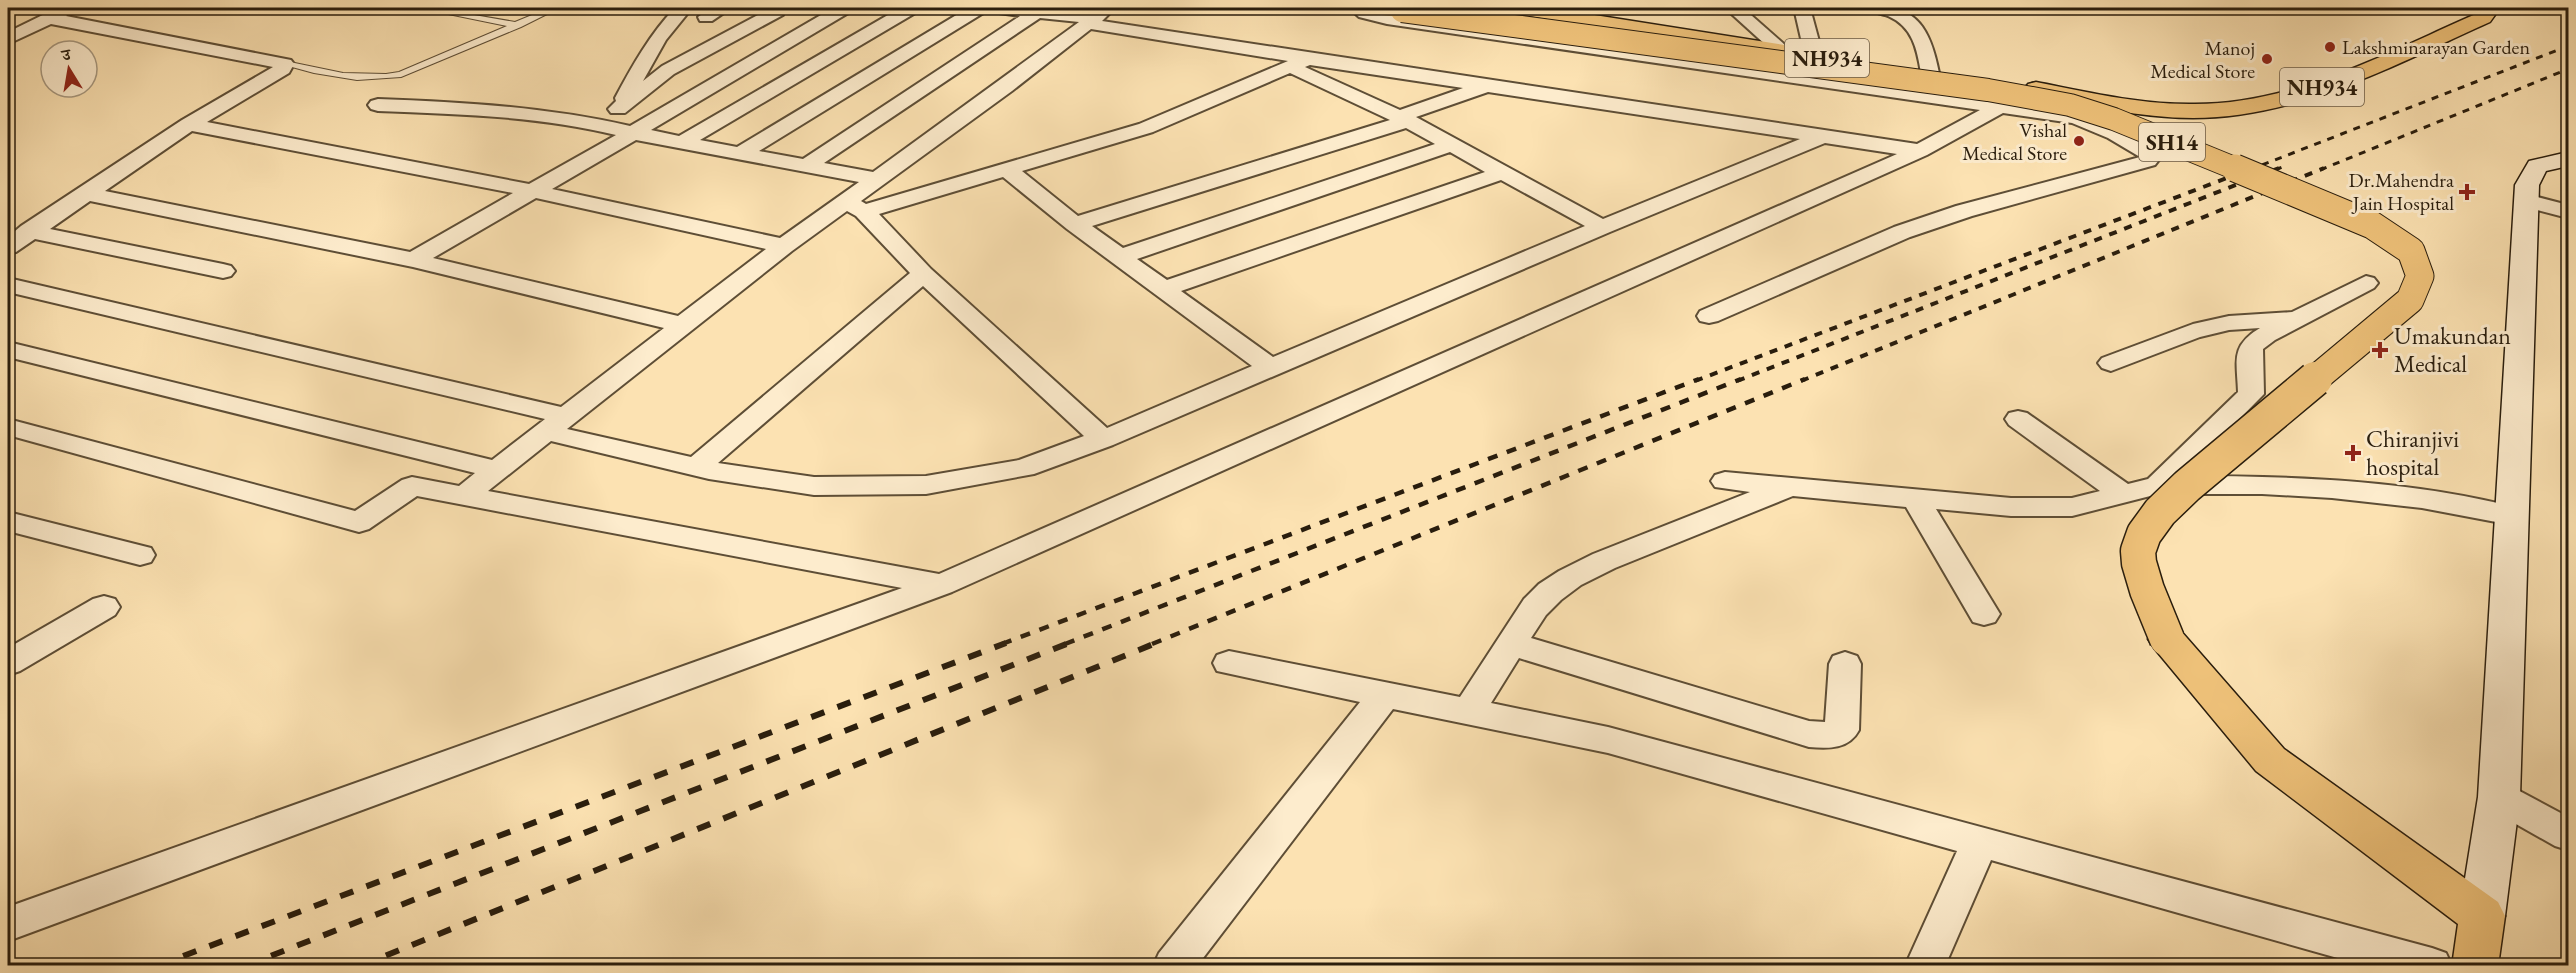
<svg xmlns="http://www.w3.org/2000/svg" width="2576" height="973" viewBox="0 0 2576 973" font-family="'EB Garamond','Noto Serif Devanagari',serif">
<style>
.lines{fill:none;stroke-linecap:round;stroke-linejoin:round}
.lane-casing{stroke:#5e4e36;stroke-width:2}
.street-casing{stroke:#5e4e36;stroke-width:4}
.secondary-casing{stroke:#291d0d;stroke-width:3}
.primary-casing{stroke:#291d0d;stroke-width:3}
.highway-casing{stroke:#291d0d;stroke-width:3}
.lane{fill:#fdeccd;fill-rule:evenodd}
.street{fill:#fdeccd;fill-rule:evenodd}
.secondary{fill:#fdeccd;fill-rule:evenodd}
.primary{fill:#eec179;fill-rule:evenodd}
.highway{fill:#eec179;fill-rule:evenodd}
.rail-far3{stroke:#291d0d;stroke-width:3;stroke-dasharray:7 7;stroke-linecap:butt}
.rail-far2{stroke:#291d0d;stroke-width:4;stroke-dasharray:8 8;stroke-linecap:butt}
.rail-far1{stroke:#291d0d;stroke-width:4.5;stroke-dasharray:10 10;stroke-linecap:butt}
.rail{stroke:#291d0d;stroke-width:6;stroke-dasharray:14 14;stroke-linecap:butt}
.primary-bridge-far2-casing{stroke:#291d0d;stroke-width:24;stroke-linecap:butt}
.primary-bridge-far1-casing{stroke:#291d0d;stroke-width:29;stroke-linecap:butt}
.primary-bridge-casing{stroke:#291d0d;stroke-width:37;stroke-linecap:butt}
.primary-bridge-far2{stroke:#eec179;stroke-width:22}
.primary-bridge-far1{stroke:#eec179;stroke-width:27}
.primary-bridge{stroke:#eec179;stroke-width:34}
.poi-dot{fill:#8f2418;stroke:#fdeccd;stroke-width:2}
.labels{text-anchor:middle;stroke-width:6;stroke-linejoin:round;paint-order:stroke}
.far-poi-label{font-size:20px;fill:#291d0d;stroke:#fdeccd;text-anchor:end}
.shield{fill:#fdeccd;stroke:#695b47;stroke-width:1.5}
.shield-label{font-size:22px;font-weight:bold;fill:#291d0d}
.poi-label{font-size:24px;fill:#291d0d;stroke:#fdeccd;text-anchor:start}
</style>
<rect width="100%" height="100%" fill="#fce2b2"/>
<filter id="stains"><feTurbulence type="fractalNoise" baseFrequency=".00333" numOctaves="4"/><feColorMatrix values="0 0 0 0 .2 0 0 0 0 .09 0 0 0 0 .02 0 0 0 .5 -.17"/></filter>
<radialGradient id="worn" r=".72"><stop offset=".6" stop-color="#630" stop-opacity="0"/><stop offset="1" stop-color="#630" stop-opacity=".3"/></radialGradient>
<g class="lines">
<g class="lane-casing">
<path id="lane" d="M419,8H434L515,22L549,8H559L521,27L401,77L357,80L314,73L281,64L285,61L343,73L386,74L399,72L507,26Z"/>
</g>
<g class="street-casing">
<g id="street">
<path d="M57,8H72L73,10L66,16L291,60L294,64L289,73L207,122L529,184L616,135C538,116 457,114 378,111L371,109L368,105L371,101L378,99C463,102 547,107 630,126L833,8H852L850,12L651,130L679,136L900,8H919L917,12L700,140L737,147L968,8H987L985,12L759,151L803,159L1020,16L992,12L990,8H1039L1090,13L1097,8H1105L1111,12L1102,21L1917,144L1980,110L1387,24L1359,17L1349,8H1368L1388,14L1997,101L2033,83L2040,85L2042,89L2040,93L2019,104C2058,110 2139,122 2162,156L2155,165L1972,216L1910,237L1718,321L1709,323L1700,321L1697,316L1700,311L1894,227L1956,206L2140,157L2108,138L2072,123L2003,113L1927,155L952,592L8,941V907L902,588L417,496L369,529L359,532L8,435V419L355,511L402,480L412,477L459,486L475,473L8,357V342L492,460L545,419L8,292V278L561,407L664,328L413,267L90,201L50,229L223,264L231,266L235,271L231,276L223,278L35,239L16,252L8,254V237L21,226L182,120L273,67L51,24L8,44V32ZM1040,18L1079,22L873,172L824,163ZM1091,29L1288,61L1139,124L866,204L861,201L1012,91ZM1310,65L1463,88L1400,110L1305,67ZM1290,73L1390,120L1078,216L1022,171L1153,132ZM1488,92L1800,139L1603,219L1416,117ZM1406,128L1435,144L1123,248L1092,226ZM192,131L513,193L410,252L105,191ZM636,140L859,182L780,238L552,189ZM1825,143L1897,154L939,574L488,491L551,441L709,479L814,495L926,494L1034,474L1113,445L1610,232ZM1450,152L1485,172L1167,280L1137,259ZM1003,177L1067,229L1252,366L1107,428L931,269L879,214ZM1501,180L1585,226L1273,357L1181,291ZM536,198L766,249L678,316L433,258ZM847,211L856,216L910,273L691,457L567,429L792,251ZM923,286L1084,436L1019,460L926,476L814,477L718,463Z"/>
<path d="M675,8H692L666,40L643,81L662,66L771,8H783L785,11L783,15L674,74L625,113H611L608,109L616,101L615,98C632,66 650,34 675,8Z"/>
<path d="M711,8H731L712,21H700L698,17Z"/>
<path d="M1725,8H1743L1793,52L1790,56H1778Z"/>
<path d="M1794,8H1810L1823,56L1820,60H1808L1805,56Z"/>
<path d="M1871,8C1918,3 1931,32 1939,73L1936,77H1924L1921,73C1917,49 1913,27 1888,16C1881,14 1875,14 1871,8Z"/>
<path d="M2526,194L2568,205V218L2518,205L2515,200L2518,195Z"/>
<path d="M2366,276L2374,278L2378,283L2374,288L2275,340L2263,349L2264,394L2183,476C2296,476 2413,480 2522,509L2527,516L2522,523L2512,525L2422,508L2332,498L2262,494H2158L2072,516H2011L1936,509L2000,614L1995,622L1984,625L1973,622L1906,507L1793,496L1615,568L1581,585L1561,600L1546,615L1531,638L1809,721L1825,722L1829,664L1833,656L1845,652L1857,656L1861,664L1859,730C1849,749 1829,749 1809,747L1519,658L1491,703L1608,727L2432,948L2446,953L2452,966H2366L1991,860L1945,966H1905L1957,851L1608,753L1393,709L1197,966H1153L1159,953L1360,702L1217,671L1213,663L1217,655L1229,651L1460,697L1524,599L1539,584L1559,571L1593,554L1750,492L1715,487L1711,481L1715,475L1725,472L2011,498H2072L2100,491L2009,425L2005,419L2009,413L2018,411L2027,413L2128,484L2148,479L2238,392C2237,361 2230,346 2260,328L2229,330L2200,337L2111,371L2102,368L2098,363L2102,358L2193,324L2229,316L2292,312Z"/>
<path d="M8,512L151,548L155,555L151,562L140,565L8,531Z"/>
<path d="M104,596L115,599L120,607L115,615L20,671L8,675V648L93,599Z"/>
<path d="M2499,783L2512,787L2568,817V850L2555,846L2486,807L2481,797L2486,787Z"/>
</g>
</g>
<g class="secondary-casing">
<path id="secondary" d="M2568,152V166L2546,171L2539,185L2520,797L2505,916L2498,930L2482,935L2466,930L2459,916L2478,797L2515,185L2529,161Z"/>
</g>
<g class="primary-casing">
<g id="primary">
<path d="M1364,8H1409L1412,11L1409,15C1396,18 1380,15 1367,12Z"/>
<path d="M2167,626L2180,630L2284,749L2498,902L2505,916L2498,966H2452L2458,924L2256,771L2154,648L2148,639L2154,630Z"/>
</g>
</g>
<g class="highway-casing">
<g id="highway">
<path d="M1506,8H1550L1822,51L1829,53L1832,57L1829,61L1822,63L1516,14L1509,12Z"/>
<path d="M2481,8H2500L2490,22C2396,64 2299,118 2193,118C2140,118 2088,105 2036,96L2028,94L2025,89L2028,84L2036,82C2088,92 2141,105 2195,104C2295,104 2386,53 2476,14Z"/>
</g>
</g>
<use href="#lane" class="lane"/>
<use href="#street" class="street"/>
<use href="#secondary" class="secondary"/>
<use href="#primary" class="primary"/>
<use href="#highway" class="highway"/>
<g class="rail-far3">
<path d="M2249,170L2568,46"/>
<path d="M2275,170L2287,165"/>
<path d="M2320,170L2568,69"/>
</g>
<g class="rail-far2">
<path d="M1695,381L2253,168"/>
<path d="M1737,381L2279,168"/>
<path d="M1801,381L2324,168"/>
</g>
<g class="rail-far1">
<path d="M1002,644L1699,379"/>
<path d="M1065,644L1741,379"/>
<path d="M1152,644L1805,379"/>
</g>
<g class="rail">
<path d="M157,966L1006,643"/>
<path d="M245,966L1069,643"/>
<path d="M360,966L1156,643"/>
</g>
<g class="primary-bridge-far2-casing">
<path id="primary-bridge-far2" d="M1402,11L1988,90L2070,105L2114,119L2239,170"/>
</g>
<g class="primary-bridge-far1-casing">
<path id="primary-bridge-far1" d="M2235,168L2372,225L2411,251L2420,276L2410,300L2313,381"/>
</g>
<g class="primary-bridge-casing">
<path id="primary-bridge" d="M2167,639L2147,590L2139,563L2138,551L2144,534L2160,512L2187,486L2315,379"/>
</g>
<use href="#primary-bridge-far2" class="primary-bridge-far2"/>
<use href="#primary-bridge-far1" class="primary-bridge-far1"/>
<use href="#primary-bridge" class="primary-bridge"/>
</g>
<g class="poi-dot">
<circle cx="2330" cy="47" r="6"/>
<circle cx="2267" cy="59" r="6"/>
<circle cx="2079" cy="141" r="6"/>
<path d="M2464 183h6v6h6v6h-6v6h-6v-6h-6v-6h6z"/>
<path d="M2377 341h6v6h6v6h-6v6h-6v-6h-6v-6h6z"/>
<path d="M2350 444h6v6h6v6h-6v6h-6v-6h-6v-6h6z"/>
</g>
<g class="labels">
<g class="far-poi-label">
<text x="2342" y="54" text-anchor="start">Lakshminarayan Garden</text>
<text x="2255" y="55">Manoj<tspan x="2255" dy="23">Medical Store</tspan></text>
<text x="2067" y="137">Vishal<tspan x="2067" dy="23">Medical Store</tspan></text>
<text x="2454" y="187">Dr.Mahendra<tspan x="2454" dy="23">Jain Hospital</tspan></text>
</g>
<g class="shield">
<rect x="1785" y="39" width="84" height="38" rx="4.5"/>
<rect x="2280" y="68" width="84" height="38" rx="4.5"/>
<rect x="2139" y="123" width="66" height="38" rx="4.5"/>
</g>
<g class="shield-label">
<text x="1827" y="66">NH934</text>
<text x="2322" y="95">NH934</text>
<text x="2172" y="150">SH14</text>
</g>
<g class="poi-label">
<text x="2394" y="344">Umakundan<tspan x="2394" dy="28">Medical</tspan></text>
<text x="2366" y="447">Chiranjivi<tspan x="2366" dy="28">hospital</tspan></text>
</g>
</g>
<rect width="2576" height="973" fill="none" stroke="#fce2b2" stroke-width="30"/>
<rect x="9" y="9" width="2558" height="955" fill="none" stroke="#291d0d" stroke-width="3"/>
<rect x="15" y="15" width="2546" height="943" fill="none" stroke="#291d0d" stroke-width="1.5"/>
<g transform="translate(69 69) rotate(349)"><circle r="28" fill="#fdeccd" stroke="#a89980" stroke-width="1.5"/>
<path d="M0-4.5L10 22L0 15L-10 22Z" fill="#8f2418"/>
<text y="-9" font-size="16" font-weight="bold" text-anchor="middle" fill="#291d0d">उ</text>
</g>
<rect width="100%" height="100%" filter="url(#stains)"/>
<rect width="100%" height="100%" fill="url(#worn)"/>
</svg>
